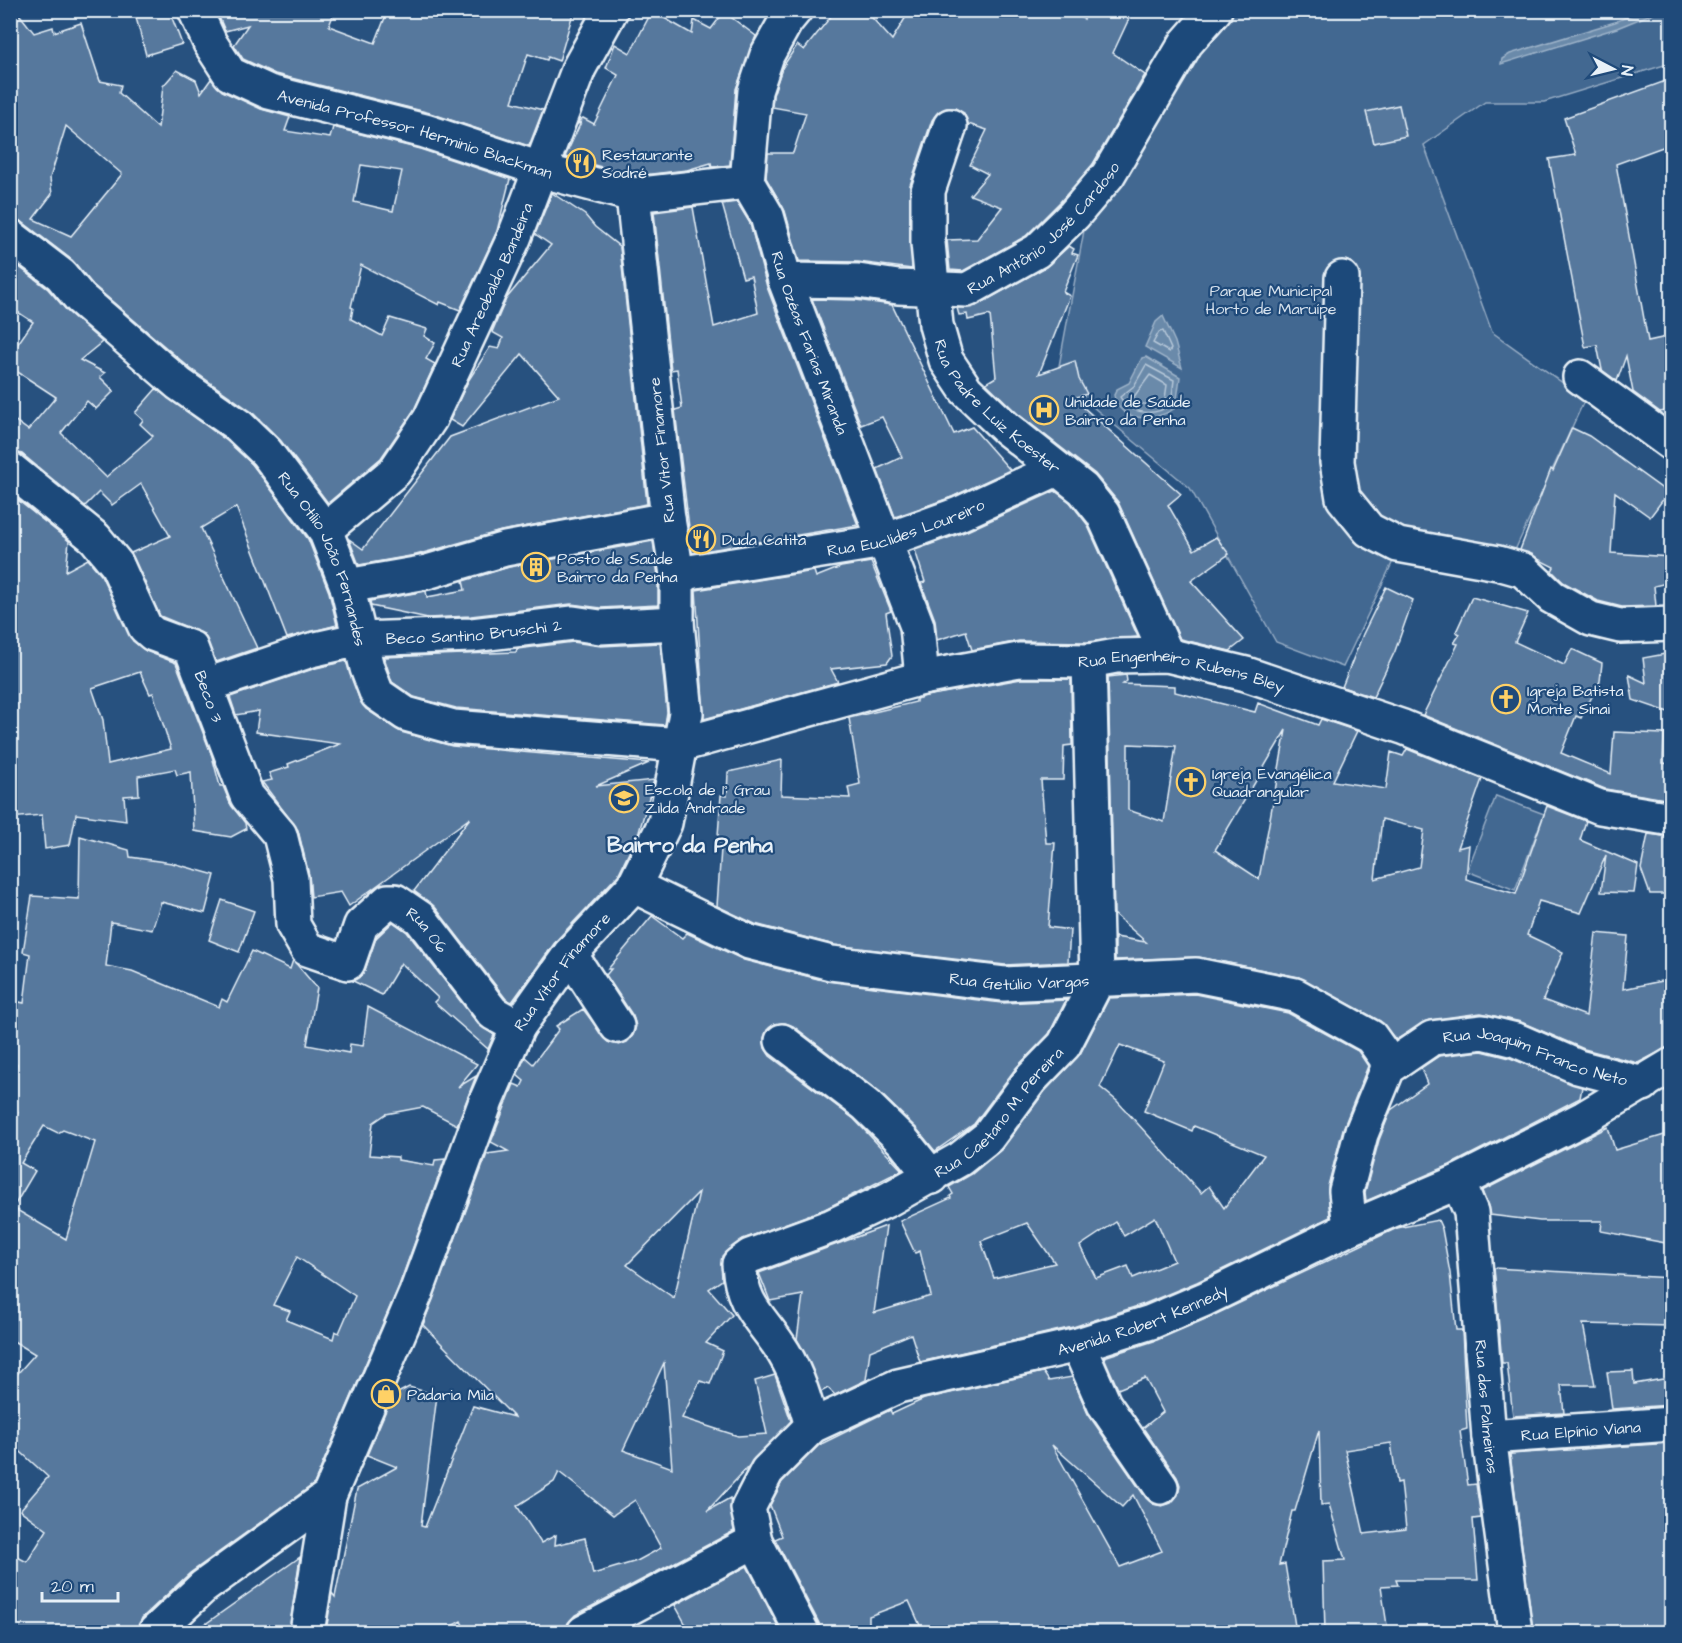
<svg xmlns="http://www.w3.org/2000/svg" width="1682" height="1643" viewBox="0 0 1682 1643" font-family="'Architects Daughter',sans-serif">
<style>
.green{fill:#436891;stroke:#96acc4;stroke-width:1.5}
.water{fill:#6b8aaa;stroke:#9db3c9;stroke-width:1.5}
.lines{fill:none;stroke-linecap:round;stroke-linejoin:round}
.shore{stroke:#b6c8d9;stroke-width:1.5}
.building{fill:#57789d;stroke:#e8f1f8;stroke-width:1.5;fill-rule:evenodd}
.minor-casing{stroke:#e8f1f8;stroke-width:38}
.minor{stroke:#1f4a7a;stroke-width:33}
.labels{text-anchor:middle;stroke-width:4.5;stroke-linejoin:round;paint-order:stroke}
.street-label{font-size:16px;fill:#e8f1f8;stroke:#1f4a7a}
.poi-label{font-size:16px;fill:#e8f1f8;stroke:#1f4a7a;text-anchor:start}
.park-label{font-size:16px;fill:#d8e3ee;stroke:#1f4a7a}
.district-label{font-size:22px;font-weight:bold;fill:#e8f1f8;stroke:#1f4a7a}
</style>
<rect width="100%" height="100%" fill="#27517f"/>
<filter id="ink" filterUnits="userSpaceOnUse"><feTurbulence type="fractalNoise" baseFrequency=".0167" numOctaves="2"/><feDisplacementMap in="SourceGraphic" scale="12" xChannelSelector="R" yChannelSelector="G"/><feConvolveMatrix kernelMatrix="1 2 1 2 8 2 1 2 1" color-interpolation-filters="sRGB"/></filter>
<g filter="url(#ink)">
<g class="green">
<path d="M1222,11H1671V63L1544,102H1485L1424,145L1492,332L1585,399L1510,561L1403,540L1343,667L1276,642L1190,488L1057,377L1085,225Z"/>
<path d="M1496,796L1544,814L1515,890L1467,871Z"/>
</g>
<g class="water">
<path d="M1643,10L1659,11L1617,28L1501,64L1502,59L1510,54L1615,22Z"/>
<path d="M1163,316L1175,342L1182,368L1145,347L1156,322Z"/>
<path d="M1146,357L1180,377L1176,407C1159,422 1118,424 1114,395L1117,389L1129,383L1142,358Z"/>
</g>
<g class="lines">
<g class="shore">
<path d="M1163,331L1171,349L1169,352L1153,343L1159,332Z"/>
<path d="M1146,365L1174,380L1171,404C1156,417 1130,415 1120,397L1134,386Z"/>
<path d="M1150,375L1167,385L1165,399C1155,406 1142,407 1133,398Z"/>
</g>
</g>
<g class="building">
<path d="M10,10H16L34,33L53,27L54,32L81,23L100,81L121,85L119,93L158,128L163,86L177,70L196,80L201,93L211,79L222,91L261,109L290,117L285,131L330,138L333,127L420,149L510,179L497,231L460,310L440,302L439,305L361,265L351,307L353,308L351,319L382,336L390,318L427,329L424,336L435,343L426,359L435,364L414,410L381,458L328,503L281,441L252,412L191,369L93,285L72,260L21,221L10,218ZM66,126L122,174L71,236L33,219L52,194L50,178ZM361,165L402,171L393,211L354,202Z"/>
<path d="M134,10H169L182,44L146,55Z"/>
<path d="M216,10H335L329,26L375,43L388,10H574L559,61L548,57L547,60L528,54L512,102L543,110L529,146L430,113L275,74L243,59L234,45L248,25L225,31Z"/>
<path d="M836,10H865L892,40L910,10H1066L1084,19L1085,10H1133L1113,53L1145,75L1093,164L1060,202L1026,236L963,271L950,270L947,240L977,239L1002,207L970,195L988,174L970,165L987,130L968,124L964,113L955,108H947L938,112L932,120L910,185L912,269L858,262L799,261L785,211L766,178L768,153H793L806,113L772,107L773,95L782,68L797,45L804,50Z"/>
<path d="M652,11L692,34L694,20L711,29L724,12L756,36L736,89L730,165L712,167L711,163L687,170L634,176L565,157L581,122L578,124L579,121L583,118L594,124L618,75L606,68L615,44L630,53Z"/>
<path d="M1671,79V144L1616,164L1648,341L1671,336V410L1660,412L1633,392L1626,356L1617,381L1602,370L1597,345L1585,347L1549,159L1576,155L1564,118Z"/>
<path d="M1399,105L1406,136L1374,143L1366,112Z"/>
<path d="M552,193L585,215L595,227L620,247L647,504L501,531L416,555L359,565L349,539L363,549L450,437L559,396L522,354L462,427L450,420L468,381L490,347L499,349L503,338L492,332L506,299L551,245L535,234Z"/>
<path d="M737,202L750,223L767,287L858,525L692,553L675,410L682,408L677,369L671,370L654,212L693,207L714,327L758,313L751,276L743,278L722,204Z"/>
<path d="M1069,246L1074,249L1072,253L1078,255L1063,292L1070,296L1039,374L1075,361L1079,379L1087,394L1073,398L1181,494L1168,505L1194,550L1216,537L1229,554L1191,581L1244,640L1230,651L1180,639L1118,502L1095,474L1018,414L986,383L996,377L990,315L968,320L967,314L959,315L957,308L976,306L1046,267Z"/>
<path d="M10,260L48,289L68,312L102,342L80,360L105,373L100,377L114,391L96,409L87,401L61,433L106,477L153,436L140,424L143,420L135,413L156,389L227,441L252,464L308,539L329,592L337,625L287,638L236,507L201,528L257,648L216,662L204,634L160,616L131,553L170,536L141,484L112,505L99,492L85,506L22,454L10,451V417L28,430L56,397L10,367V355L33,322L10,307Z"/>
<path d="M812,299L856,300L892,305L954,434L972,427L1010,470L952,497L895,517L877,469L902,457L882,417L861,425Z"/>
<path d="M1572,428L1589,436L1668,493L1650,517L1615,492L1611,553L1671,557V582L1654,586L1656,606L1622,607L1598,601L1563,582L1552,571L1554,567L1520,550L1551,469L1553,471Z"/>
<path d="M1055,491L1070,502L1087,524L1138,637L1087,642L1019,641L972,650L966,631L937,640L935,620L921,583L925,582L915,550L967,531Z"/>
<path d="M10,494L69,541L66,571L88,559L101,575L133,641L146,651L176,663L212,756L220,786H223L230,803L245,823L246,829L231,837L194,831L191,772L177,775L175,769L138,776L139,795L124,796L126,821L76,814L70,845L45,849L42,815L10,818ZM140,672L150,694L153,693L171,749L108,764L103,720L92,688Z"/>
<path d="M653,541L658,576V605L601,608L571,604L471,616L428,618L371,606L370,601L426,591L427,597L465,590L463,581L509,567Z"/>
<path d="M871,562L891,611L886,613L892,656L887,663L831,669L838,682L704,719L696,590L814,571L816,577L841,567Z"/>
<path d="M1386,587L1413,600L1395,651L1373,697L1342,687L1363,634Z"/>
<path d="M1472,597L1528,613L1515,642L1564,665L1572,649L1602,663L1600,681L1581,718L1576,716L1561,753L1611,774L1614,732L1664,734L1663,763L1671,764V800L1605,789L1423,715L1458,644L1454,643L1460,634L1456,632Z"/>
<path d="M573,642L601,646L660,643L667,712L665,725L456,708L414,697L392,682L384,657L516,652L517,649Z"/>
<path d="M1671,653V713L1633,700L1629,675L1646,683L1643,658Z"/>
<path d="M346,661L360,701L366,709L401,732L452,746L649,763L596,786L654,780L639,832L618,875L556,941L512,1002L506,999L435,907L414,891L470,818L349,906L341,892L311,897L309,875L298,830L262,782L272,780L269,773L289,767L288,764L340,744L256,732L259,711L236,715L230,697L316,668Z"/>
<path d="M1126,675L1127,681L1123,684L1175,686V692L1255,712L1258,703L1318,725L1321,719L1357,731L1333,781L1386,789L1391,752L1403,756L1407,749L1482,779L1458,848L1469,845L1466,879L1516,894L1547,806L1586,821L1580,840L1638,865L1634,893L1601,892L1606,855L1581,913L1539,901L1527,935L1563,952L1543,1000L1586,1016L1596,933L1628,936L1623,989L1671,979V1046L1638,1063L1584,1049L1521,1022L1481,1013L1429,1020L1396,1040L1380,1021L1299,977L1199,957L1115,960V937L1146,942L1114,914L1108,677ZM1286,730L1259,879L1215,850ZM1128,744L1176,746L1164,822L1128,810ZM1382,819L1424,830L1419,867L1375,879Z"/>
<path d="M1021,679H1071L1072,745L1064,746L1063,780H1041L1046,843H1055L1048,927L1070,930L1068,962L1005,965L834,945L755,924L717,906L721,849H717L721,795L727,796L728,772L782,760L781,795L850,798L848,787L860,784L849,718L916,702V699L926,696Z"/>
<path d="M1648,834L1671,837V894H1650L1641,869Z"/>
<path d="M80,836L129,850L130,857L172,863L215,875L205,913L161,902L152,930L111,922L106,966L132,971L219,1007L222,999L227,1002L252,951L290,969L293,960L317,988L307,1045L349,1053L350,1044L363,1046L368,1007L477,1064L458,1087L476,1076L457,1125L423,1107L386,1114L373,1123L369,1155L398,1157V1160L434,1166L435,1160L445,1159L399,1286L314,1484L190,1573L142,1618L137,1632H10V1553L27,1562L47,1530L20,1510L48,1477L10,1442V1382L35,1354L10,1339V1222L17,1210L66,1239L95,1142L63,1130L58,1133L44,1126L21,1163L35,1171L10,1213V1129L18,1112L10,1105L17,1064L10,1063V1000L24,1003L30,954L23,952L32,896L79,899ZM297,1257L355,1296L339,1333L335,1331L333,1339L286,1320L290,1311L273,1305Z"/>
<path d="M222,900L254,911L239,952L209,940Z"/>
<path d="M652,916L682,938L687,933L744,960L826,981L1002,1003L1066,1000L1049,1034L1016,1068L974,1124L935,1151L916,1128L879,1092L793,1026L785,1023L775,1024L767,1030L764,1038L765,1048L770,1056L854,1119L902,1170L825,1209L743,1239L722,1256V1280L709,1289L732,1315L706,1343L723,1351L710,1384L700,1381L682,1418L738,1436L767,1434L755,1381L775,1375L791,1421L707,1511L730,1498L734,1531L575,1615L568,1623L565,1632H466L461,1621L441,1632H326L332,1593L335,1597L357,1489L397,1467L367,1455L392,1396L409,1387L437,1395L421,1526L425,1527L473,1406L514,1417L423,1325L487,1154L508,1151L491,1142L514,1084L521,1087L524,1081L517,1075L525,1057L533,1064L559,1029L556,1026L583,1009L608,1042L619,1045L627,1042L633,1035L636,1026L633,1016L606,975L611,969H608ZM699,1192L674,1298L627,1265ZM664,1363L670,1442L672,1468L623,1450ZM559,1472L613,1515L635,1500L661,1548L637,1561L593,1574L585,1538L555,1545L556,1535L541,1543L517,1506L554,1482Z"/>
<path d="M393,922L407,932L478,1024L494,1035L488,1049L434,1002L438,998L401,963L382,995L353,981L365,970L376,938Z"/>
<path d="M1195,994L1288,1013L1358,1051L1368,1066L1343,1129L1328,1186L1330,1217L1197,1282L1144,1304L1073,1327L920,1362L911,1334L870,1351L866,1380L835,1395L828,1388L821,1392L797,1339L803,1295L770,1301L759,1273L886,1226L874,1313L931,1296L920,1251L915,1253L900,1221L951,1198L950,1196L953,1194L949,1187L972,1174L1003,1148L1045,1091L1080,1054L1109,998ZM1120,1045L1164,1061L1144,1111L1192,1131L1194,1126L1264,1155L1224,1208L1209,1186L1201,1193L1117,1101L1100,1087ZM1155,1217L1174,1261L1133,1278L1128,1266L1096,1278L1080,1246L1116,1222L1124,1236ZM1027,1223L1055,1263L994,1278L981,1241Z"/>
<path d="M1482,1051L1510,1058L1582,1087L1580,1098L1450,1165L1366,1201L1365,1192L1379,1140L1391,1110L1427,1084L1421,1068L1439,1056Z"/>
<path d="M1608,1127L1615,1150L1671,1133V1244L1601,1231L1602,1221H1540L1490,1215L1482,1191Z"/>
<path d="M1438,1220L1442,1229L1450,1273L1456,1330H1462L1467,1429L1460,1431L1468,1485L1476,1484L1481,1518L1473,1519L1478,1580H1396L1398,1585L1381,1586L1388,1632H1325L1323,1561L1345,1560L1329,1504L1321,1505L1319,1430L1295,1511H1292L1279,1565L1285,1564L1296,1632H923L909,1601L869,1616V1632H821L819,1623L775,1539L782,1536L770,1505L782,1482L819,1445L890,1410L892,1414L924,1399L1043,1372L1049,1381L1072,1377L1088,1414L1146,1498L1153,1504L1162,1506L1171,1503L1178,1495L1180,1485L1177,1477L1143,1428L1163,1412L1145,1378L1118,1389L1104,1357L1157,1340L1212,1316L1397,1228ZM1391,1443L1397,1483L1401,1482L1406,1529L1364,1534L1345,1450ZM1052,1445L1122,1507L1133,1495L1162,1551L1120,1567Z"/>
<path d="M1494,1268L1671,1278V1326L1583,1324L1595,1385H1561L1564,1413L1513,1416L1507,1363H1502Z"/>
<path d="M1633,1371L1634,1384L1669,1378L1671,1405L1612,1409L1607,1372Z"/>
<path d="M1671,1443V1632H1533L1510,1454Z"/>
<path d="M300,1557L289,1632H194Z"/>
<path d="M747,1566L781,1632H690L675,1605Z"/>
</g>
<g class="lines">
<g class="minor-casing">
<g id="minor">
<path id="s1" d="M195,10L210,43L230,74L269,92L425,131L558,175L633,195L747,182"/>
<path id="s2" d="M795,10L786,21L767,55L755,91L747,182L767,216L785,280L917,626L922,678"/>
<path id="s3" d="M950,126L928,191V243L936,325L946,360L966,390L1006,428L1083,489L1103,514L1167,655"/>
<path id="s4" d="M10,236L61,275L80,298L179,384L239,426L266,452L325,530L347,586L367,668L377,694L406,714L453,727L680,745L922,678L1019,660L1089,661L1116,656L1167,655L1246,674L1403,727L1600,807L1672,819"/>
<path d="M1342,278L1337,462L1343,498L1369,530L1398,545L1498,563L1523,570L1552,597L1591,619L1620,626L1672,624"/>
<path id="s5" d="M785,280L858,281L898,287L967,290L1037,251L1074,215L1108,175L1186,43L1215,10"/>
<path d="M1580,377L1672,444"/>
<path id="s6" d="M10,469L95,538L117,565L145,627L153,634L191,648L247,796L280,835L291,879L293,925L307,949L348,963L361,925L388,901H395L420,918L493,1013L518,1027"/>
<path id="s7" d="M325,530L395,471L430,419L514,238L579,68L611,10"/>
<path id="s8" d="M677,574L884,541L959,514L1057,469"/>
<path d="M347,586L427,572L505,549L668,519"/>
<path id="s9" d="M207,685L311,650L360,639L472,635L573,623L600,627L677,623"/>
<path id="s10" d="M634,886L749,942L831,963L1004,984L1196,975L1295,995L1371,1037L1386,1058L1388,1068"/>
<path d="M570,954L617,1026"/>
<path d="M782,1041L866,1105L903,1141L932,1177"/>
<path id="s11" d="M1458,1182L1471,1212L1489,1437L1515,1632"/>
<path id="s12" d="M1350,1228L1346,1191L1361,1134L1388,1068L1432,1038L1483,1032L1516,1040L1578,1067L1643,1084"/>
<path d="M1078,1345L1104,1404L1161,1487"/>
<path id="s13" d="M812,1426C805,1401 798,1376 784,1353C762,1317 742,1309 739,1264L750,1256L832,1226L889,1199L960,1159L988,1137L1031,1079L1064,1045L1097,981L1089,661"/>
<path id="s14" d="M1489,1437L1672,1424"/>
<path id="s15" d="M155,1632L203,1587L329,1496L416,1293L486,1101L518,1027L570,954L634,886L665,823L686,713L677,623V574L668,519L633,195"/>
<path d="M307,1632L329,1496"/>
<path d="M584,1632L755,1541"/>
<path id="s16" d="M802,1632L755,1541L748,1508L767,1471L812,1426L898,1386L1078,1345L1151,1322L1205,1299L1350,1228L1458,1182L1584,1118L1672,1065"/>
</g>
</g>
<use href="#minor" class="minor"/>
</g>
</g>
<defs>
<g id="restaurant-ring" transform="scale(1.5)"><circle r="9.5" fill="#1f4a7a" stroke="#ffd166" stroke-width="1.5"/><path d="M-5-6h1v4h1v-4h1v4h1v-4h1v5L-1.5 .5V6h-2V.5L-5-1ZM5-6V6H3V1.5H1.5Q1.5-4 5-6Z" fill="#ffd166"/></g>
<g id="hospital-ring" transform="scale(1.5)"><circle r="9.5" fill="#1f4a7a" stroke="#ffd166" stroke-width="1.5"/><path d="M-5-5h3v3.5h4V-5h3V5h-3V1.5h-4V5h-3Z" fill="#ffd166"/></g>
<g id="building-ring" transform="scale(1.5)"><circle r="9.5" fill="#1f4a7a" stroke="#ffd166" stroke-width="1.5"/><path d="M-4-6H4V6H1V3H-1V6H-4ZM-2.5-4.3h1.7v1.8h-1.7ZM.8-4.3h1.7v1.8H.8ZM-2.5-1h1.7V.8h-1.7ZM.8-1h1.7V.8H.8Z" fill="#ffd166"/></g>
<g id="church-ring" transform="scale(1.5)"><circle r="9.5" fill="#1f4a7a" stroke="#ffd166" stroke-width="1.5"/><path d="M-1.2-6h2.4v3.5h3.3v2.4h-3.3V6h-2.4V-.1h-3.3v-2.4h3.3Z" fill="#ffd166"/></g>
<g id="school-ring" transform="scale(1.5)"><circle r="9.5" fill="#1f4a7a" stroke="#ffd166" stroke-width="1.5"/><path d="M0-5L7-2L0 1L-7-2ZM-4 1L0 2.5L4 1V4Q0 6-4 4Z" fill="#ffd166"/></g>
<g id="shop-ring" transform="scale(1.5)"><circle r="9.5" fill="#1f4a7a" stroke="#ffd166" stroke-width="1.5"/><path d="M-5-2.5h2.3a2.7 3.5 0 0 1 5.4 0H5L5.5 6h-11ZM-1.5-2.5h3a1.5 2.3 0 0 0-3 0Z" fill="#ffd166"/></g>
</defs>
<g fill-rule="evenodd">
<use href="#restaurant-ring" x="581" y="163"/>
<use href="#hospital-ring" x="1044" y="410"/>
<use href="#restaurant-ring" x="701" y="539"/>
<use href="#building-ring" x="536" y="567"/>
<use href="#church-ring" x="1506" y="699"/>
<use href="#church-ring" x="1191" y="782"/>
<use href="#school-ring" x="624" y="798"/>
<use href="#shop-ring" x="386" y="1394"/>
</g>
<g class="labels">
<g class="street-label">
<text dy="6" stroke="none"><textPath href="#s1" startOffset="268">Avenida Professor Herminio Blackman</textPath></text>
<text dy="6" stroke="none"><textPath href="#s5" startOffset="282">Rua Antônio José Cardoso</textPath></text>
<text dy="6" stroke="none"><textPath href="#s7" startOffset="302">Rua Areobaldo Bandeira</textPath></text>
<text dy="6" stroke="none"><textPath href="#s2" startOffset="356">Rua Ozéas Farias Miranda</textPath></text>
<text dy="6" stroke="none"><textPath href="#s3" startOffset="308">Rua Padre Luiz Koester</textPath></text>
<text transform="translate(661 450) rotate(-96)" y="6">Rua Vitor Finamore</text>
<text dy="6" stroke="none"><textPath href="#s8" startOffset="234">Rua Euclídes Loureiro</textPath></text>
<text dy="6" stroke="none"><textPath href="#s4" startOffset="459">Rua Otílio João Fernandes</textPath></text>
<text dy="6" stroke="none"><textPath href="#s9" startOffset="274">Beco Santino Bruschi 2</textPath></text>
<text dy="6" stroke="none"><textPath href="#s4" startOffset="1432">Rua Engenheiro Rubens Bley</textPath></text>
<text dy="6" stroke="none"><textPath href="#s6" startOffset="315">Beco 3</textPath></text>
<text dy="6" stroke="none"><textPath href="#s6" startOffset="762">Rua 06</textPath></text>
<text dy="6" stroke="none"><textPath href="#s15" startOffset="798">Rua Vitor Finamore</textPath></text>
<text dy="6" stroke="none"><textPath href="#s10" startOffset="402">Rua Getúlio Vargas</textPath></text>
<text dy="6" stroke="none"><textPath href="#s12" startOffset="328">Rua Joaquim Franco Neto</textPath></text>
<text dy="6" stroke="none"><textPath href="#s13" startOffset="486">Rua Caetano M. Pereira</textPath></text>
<text dy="6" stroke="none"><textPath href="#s16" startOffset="590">Avenida Robert Kennedy</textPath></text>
<text dy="6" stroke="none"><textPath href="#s11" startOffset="228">Rua das Palmeiras</textPath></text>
<text dy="6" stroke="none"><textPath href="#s14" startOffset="92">Rua Elpínio Viana</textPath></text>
</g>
<g class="poi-label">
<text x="602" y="160">Restaurante<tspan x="602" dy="18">Sodré</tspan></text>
<text x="1065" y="407">Unidade de Saúde<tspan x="1065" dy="18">Bairro da Penha</tspan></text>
<text x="722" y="545">Duda Catita</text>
<text x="557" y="564">Posto de Saúde<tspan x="557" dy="18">Bairro da Penha</tspan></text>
<text x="1527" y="696">Igreja Batista<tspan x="1527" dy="18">Monte Sinai</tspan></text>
<text x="1212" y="779">Igreja Evangélica<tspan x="1212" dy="18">Quadrangular</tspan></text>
<text x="645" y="795">Escola de 1˚ Grau<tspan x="645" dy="18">Zilda Andrade</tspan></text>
<text x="407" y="1400">Padaria Mila</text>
</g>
<g class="park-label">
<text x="1271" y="296">Parque Municipal<tspan x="1271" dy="18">Horto de Maruípe</tspan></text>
</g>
<g class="district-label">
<text x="690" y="852">Bairro da Penha</text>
</g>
</g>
<rect width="1682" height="1643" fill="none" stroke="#1f4a7a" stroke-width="36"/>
<rect x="18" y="18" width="1646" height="1607" fill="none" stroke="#e8f1f8" stroke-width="2" filter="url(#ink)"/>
<g transform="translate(1613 69) rotate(97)" stroke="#1f4a7a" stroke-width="4.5" paint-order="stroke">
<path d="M0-4.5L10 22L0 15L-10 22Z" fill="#e8f1f8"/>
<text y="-9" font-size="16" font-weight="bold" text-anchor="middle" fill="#e8f1f8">N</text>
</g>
<path d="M42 1592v9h76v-9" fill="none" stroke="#e8f1f8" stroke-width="3"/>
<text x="51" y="1592" font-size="18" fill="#e8f1f8" stroke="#1f4a7a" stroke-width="4.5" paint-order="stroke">20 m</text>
</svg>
